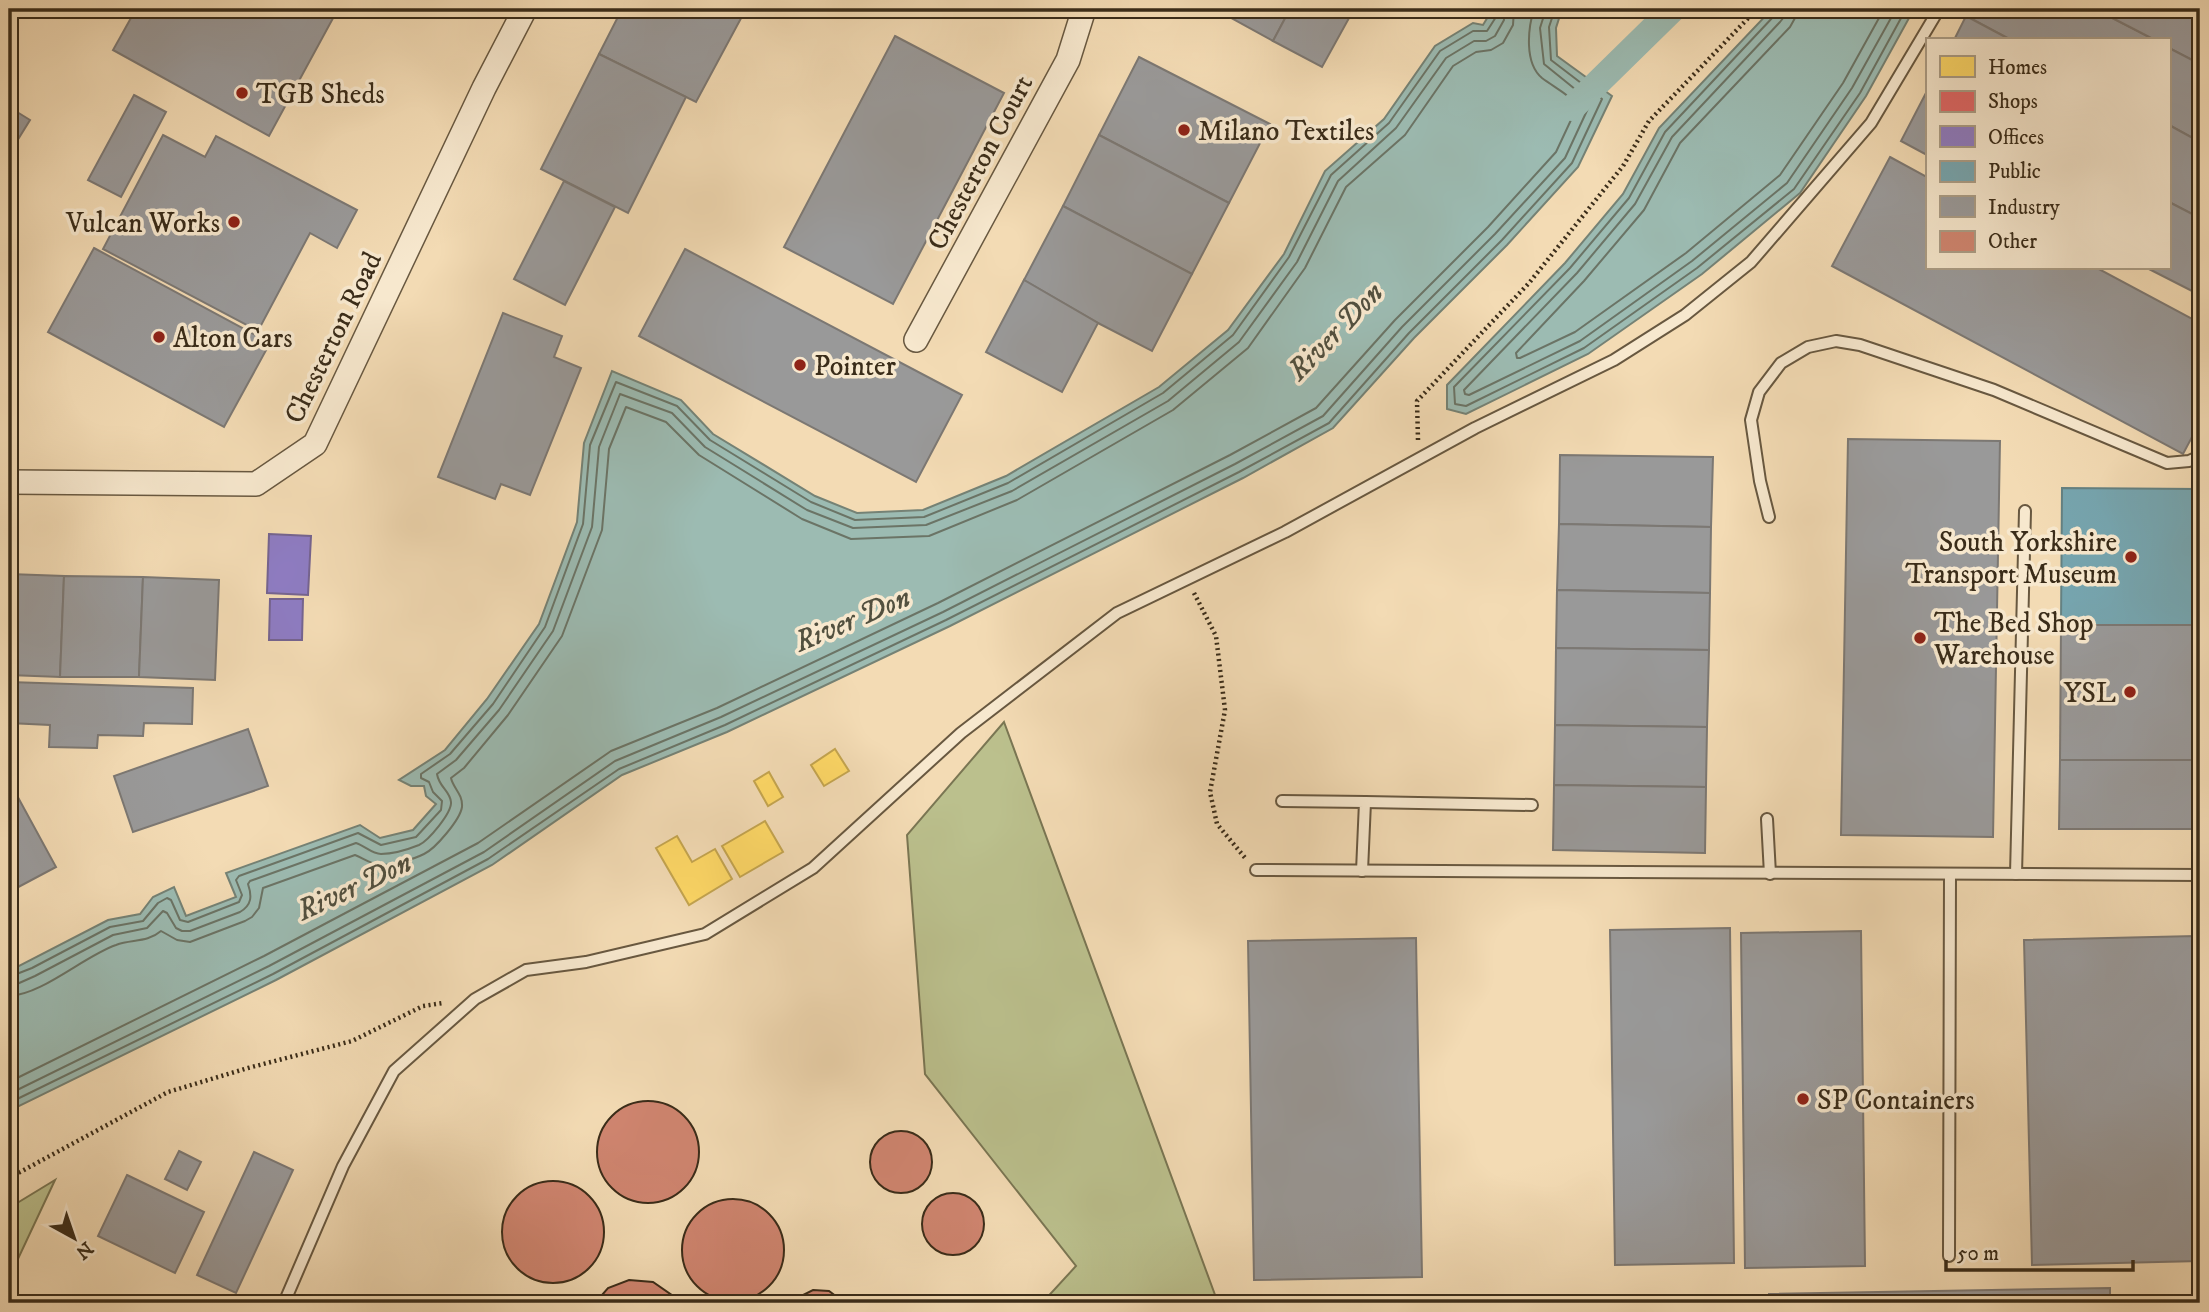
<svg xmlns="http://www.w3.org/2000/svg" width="2209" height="1312" viewBox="0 0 2209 1312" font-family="'IM FELL DW Pica',serif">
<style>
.green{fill:#bbc08d;stroke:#7a7653;stroke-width:2}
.water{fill:#9cbbb2;stroke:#758275;stroke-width:2}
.homes{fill:#ffd966;stroke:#c4a54f;stroke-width:2}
.shops{fill:#e06666;stroke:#ae554f;stroke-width:2}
.offices{fill:#8e7cc3;stroke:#756490;stroke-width:2}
.public{fill:#76a5af;stroke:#648182;stroke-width:2}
.industry{fill:#999;stroke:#7c7873;stroke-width:2}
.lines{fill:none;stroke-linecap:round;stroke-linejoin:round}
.shore{stroke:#6b7466;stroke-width:2}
.canal{stroke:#9cbbb2;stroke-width:26}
.building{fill:#d08570;stroke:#3a2c19;stroke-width:2}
.service-casing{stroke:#685840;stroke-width:14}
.minor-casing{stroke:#685840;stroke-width:26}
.path{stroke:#3a2c19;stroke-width:4.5;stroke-dasharray:2 3.5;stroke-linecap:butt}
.service{stroke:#f7e8ce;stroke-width:10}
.minor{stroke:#f7e8ce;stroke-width:23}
.poi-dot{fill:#8f2418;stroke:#f7e8ce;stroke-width:2.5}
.labels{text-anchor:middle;stroke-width:7;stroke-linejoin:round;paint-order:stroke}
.poi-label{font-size:28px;fill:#3a2c19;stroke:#f7e8ce;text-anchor:start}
.street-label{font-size:28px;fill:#3a2c19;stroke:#f7e8ce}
.water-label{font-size:30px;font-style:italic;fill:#52503f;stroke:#f7e8ce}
</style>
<rect width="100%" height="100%" fill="#f3dbb4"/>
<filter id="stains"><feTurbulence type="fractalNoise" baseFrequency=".00286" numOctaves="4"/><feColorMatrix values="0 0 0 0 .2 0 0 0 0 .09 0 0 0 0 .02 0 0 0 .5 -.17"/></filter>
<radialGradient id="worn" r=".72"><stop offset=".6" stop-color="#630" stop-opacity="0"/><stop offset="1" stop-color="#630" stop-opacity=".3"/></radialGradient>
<g class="green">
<path d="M1004,722L1218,1303H1042L1076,1266L925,1074L907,835Z"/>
<path d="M55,1180L9,1278V1208Z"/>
</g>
<g class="water">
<path d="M1485,9H1562L1556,28L1557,56L1612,96L1578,167L1507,245L1414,338L1333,428L1243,478L950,626L727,732L622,775L492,865L276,980L9,1111V971L108,920L140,914L153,897L174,887L186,916L236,897L226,873L360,825L380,838L413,830L436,804L426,796L424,786H411L399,780L445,750L487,699L539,624L577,522L584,443L612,371L681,400L713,434L815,496L857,513L923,510L1006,476L1159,387L1228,330L1284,254L1325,171L1384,119L1435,46L1473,23L1483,25L1489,15Z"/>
<path d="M1772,9H1914L1866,96L1800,193L1702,274L1588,354L1466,414L1447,409V385L1565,263L1623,194L1659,128Z"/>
</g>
<g class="homes">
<path d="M835,749L849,771L824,786L811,765Z"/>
<path d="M769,772L783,797L768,806L754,781Z"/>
<path d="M765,821L783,852L740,877L722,846Z"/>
<path d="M677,836L692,862L715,849L732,879L689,905L656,848Z"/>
</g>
<path class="shops" d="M217,204L267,221L243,280L193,260Z"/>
<g class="offices">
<path d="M269,534L311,536L308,595L267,593Z"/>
<path d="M270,599H303L302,640H269Z"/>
</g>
<path class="public" d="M2062,488L2200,489V625H2061Z"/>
<g class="industry">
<path d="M136,9H338L269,136L113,50Z"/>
<path d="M622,9H746L696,102L599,54Z"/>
<path d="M1225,9H1290L1273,41L1222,13Z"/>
<path d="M1290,9H1354L1322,67L1273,41Z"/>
<path d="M1970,9H2095L2155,40H2011L1966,16Z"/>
<path d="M2095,9H2200V64L2169,48V40H2155Z"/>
<path d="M1966,16L2011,40H1954Z"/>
<path d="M895,36L1004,93L893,304L784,247Z"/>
<path d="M2169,48L2200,64V142L2169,125Z"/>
<path d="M599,54L686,97L628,213L541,169Z"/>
<path d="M1139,57L1270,124L1229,203L1099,135Z"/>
<path d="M1927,91V155L1901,141Z"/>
<path d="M134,95L166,112L121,197L88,180Z"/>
<path d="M9,107L30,120L9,154Z"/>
<path d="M2169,125L2200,142V218L2169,202Z"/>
<path d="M163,135L205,157L216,136L357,210L337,248L310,233L258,331L103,249Z"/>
<path d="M1099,135L1229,203L1192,274L1063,206Z"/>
<path d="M1890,157L1927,177V268H2097L2200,323V422L2183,454L1832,266Z"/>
<path d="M564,181L615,207L565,305L514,279Z"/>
<path d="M2169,202L2200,218V295L2147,268H2169Z"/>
<path d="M1063,206L1192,274L1152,351L1098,323L1024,280Z"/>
<path d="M94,248L270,343L224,427L48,332Z"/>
<path d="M685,249L962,395L916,482L639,336Z"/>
<path d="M1024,280L1098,323L1062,392L986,352Z"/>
<path d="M503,313L562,336L554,357L581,368L530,495L501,484L495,499L438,477Z"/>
<path d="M1848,439L2000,441L1993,837L1841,835Z"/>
<path d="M1560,455L1713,457L1711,527L1559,524Z"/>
<path d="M1559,524L1711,527L1710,593L1557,590Z"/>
<path d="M9,574L64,576L60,677L9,675Z"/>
<path d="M64,576L143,577L139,677H60Z"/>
<path d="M143,577L219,580L215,680L139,677Z"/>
<path d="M1557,590L1710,593L1709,650L1556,648Z"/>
<path d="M2061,625H2200V760H2060Z"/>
<path d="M1556,648L1709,650L1707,727L1555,725Z"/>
<path d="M9,682L193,688L192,724L144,723L143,736L98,735L97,748L49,747L50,725L9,723Z"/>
<path d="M1555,725L1707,727L1706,787L1554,785Z"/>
<path d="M248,729L268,786L133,832L114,776Z"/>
<path d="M2060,760H2200V829H2059Z"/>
<path d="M1554,785L1706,787L1705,853L1553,850Z"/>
<path d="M14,790L56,867L9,892V792Z"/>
<path d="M1730,928L1734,1263L1615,1265L1610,930Z"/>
<path d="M1861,931L1865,1266L1745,1268L1741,933Z"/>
<path d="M2195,936L2200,1151V1261L2032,1265L2024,940Z"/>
<path d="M1416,938L1422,1277L1254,1280L1248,941Z"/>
<path d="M179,1151L201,1162L187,1190L165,1179Z"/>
<path d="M254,1152L293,1170L236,1293L197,1275Z"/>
<path d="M127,1175L204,1212L175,1273L98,1236Z"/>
<path d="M2110,1288V1303H1769V1294Z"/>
</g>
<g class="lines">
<g class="shore">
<path d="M1776,9L1774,16L1665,132L1629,198L1570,268L1454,387L1455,404L1466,406L1584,348L1697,268L1794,189L1860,93L1906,9"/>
<path d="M1785,9L1784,17L1780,22L1672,137L1635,204L1577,273L1464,390L1465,394L1469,395L1580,341L1692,261L1787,183L1852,88L1896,9"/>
<path d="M1795,9V18L1790,27L1680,143L1644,210L1584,281L1516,353L1517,358H1520L1575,332L1686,253L1780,175L1843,83L1884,9"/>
<path d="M9,977L32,968L110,927L143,921L158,903L167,898L171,900L180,920L188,922L239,902L242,895L236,880L239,876L358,833L381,845L416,837L441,810L442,801L433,792L429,782L421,778V774L450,754L493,704L545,627L583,524L590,445L616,382L677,406L710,440L811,502L855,520L924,517L1008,483L1163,393L1233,335L1289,257L1331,175L1389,123L1440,51L1473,31H1487L1496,17L1493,9"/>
<path d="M9,986L17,984L35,976L113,935L147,928L163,911L167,913L176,928L182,931H190L240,912C252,905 252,896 248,884L250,881L356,843C365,846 372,854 381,854C392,854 409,849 419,845C428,841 452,813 451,802C450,791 439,787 437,774L456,760L499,710L553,631L592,527L599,447L620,394L672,413L705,447L807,510L853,528L926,525L1012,491L1168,401L1239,342L1297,262L1338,181L1396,128L1446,58L1474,41H1486L1495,36L1504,20L1503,9"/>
<path d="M9,996C42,995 84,956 116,945C132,939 147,943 161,931L177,940L190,942L245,921L252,917L259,908L263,888L355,855C363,858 370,864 380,865C393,865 412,860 424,854C435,849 460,820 462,807C463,794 453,788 451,778L464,768L508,715L562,636L602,530L609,449L626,407L666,422L699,455L802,519L851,539L929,536L1017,500L1173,410L1248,348L1305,268L1346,187L1405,135L1453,66L1476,52L1491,50L1503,43L1513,25L1514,9"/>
<path d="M9,1082L264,956L478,843L611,751L717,708L938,603L1230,455L1316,408L1395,320L1488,227L1556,152L1578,105C1568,94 1554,87 1542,78C1524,63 1528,28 1534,9"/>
<path d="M9,1094L269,966L484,852L615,761L721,717L943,612L1235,464L1323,416L1402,327L1495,234L1565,158L1591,102L1544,64L1540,28L1546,9"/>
<path d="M9,1103L273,974L488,859L619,769L725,725L946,620L1239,472L1329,423L1409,333L1502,240L1572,163L1602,99L1551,60L1549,27L1555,9"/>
</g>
<path class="canal" d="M1572,108L1673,9"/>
</g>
<g class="building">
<circle cx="648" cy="1152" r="51"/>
<circle cx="901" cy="1162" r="31"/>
<circle cx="553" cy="1232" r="51"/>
<circle cx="953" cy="1224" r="31"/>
<circle cx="733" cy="1250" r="51"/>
<path d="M629,1280L653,1282L676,1298L678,1303H595L608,1288Z"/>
<path d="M813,1290L829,1291L845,1303H794L797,1298Z"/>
</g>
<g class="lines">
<g class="service-casing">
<g id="service">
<path d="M1769,517L1760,481L1751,420L1759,392L1781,363L1808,347L1836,341L1860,345L1994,390L2167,463L2189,461L2200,456"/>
<path d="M1282,801L1365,802L1362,871"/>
<path d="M1365,802L1532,805"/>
<path d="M1767,819L1770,874"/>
<path d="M1256,870L2200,875"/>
<path d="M2016,874L2025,511"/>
<path d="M1949,1256L1950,875"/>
<path d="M284,1303L343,1166L394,1071L475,999L526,970L586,962L705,934L813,868L961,733L1117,613L1285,532L1475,428L1614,360L1685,315L1751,262L1871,123L1939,9"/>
<path d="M2166,1303V1301"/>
</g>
</g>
<g class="minor-casing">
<g id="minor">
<path d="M916,340L1068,60L1084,9"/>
<path d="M9,482L256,484L315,444L484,88L525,9"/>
</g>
</g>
<g class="path">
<path d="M1418,440L1417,401L1529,283L1623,166L1649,121L1757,9"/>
<path d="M1194,593L1216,636L1225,710L1210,792L1217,824L1246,859"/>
<path d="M9,1178L168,1092L248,1068L352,1041L423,1006L443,1003"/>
</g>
<use href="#service" class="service"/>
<use href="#minor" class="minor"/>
</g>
<g class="poi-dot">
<circle cx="242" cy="93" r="7"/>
<circle cx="1184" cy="130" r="7"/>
<circle cx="234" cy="222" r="7"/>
<circle cx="159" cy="337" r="7"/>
<circle cx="800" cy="365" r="7"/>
<circle cx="2131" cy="557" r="7"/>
<circle cx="1920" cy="638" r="7"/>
<circle cx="2130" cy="692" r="7"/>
<circle cx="1803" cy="1099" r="7"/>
</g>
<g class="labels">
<g class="poi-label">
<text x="256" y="103">TGB Sheds</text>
<text x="1198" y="140">Milano Textiles</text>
<text x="220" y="232" text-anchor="end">Vulcan Works</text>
<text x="173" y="347">Alton Cars</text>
<text x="814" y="375">Pointer</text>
<text x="2117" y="551" text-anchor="end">South Yorkshire<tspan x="2117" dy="32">Transport Museum</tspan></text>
<text x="1934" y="632">The Bed Shop<tspan x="1934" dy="32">Warehouse</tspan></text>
<text x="2116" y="702" text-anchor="end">YSL</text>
<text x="1817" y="1109">SP Containers</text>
</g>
<g class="street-label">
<text transform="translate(979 162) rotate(-62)" y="10">Chesterton Court</text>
<text transform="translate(332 337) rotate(-64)" y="10">Chesterton Road</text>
</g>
<g class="water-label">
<text transform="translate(1335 331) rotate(-46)" y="10">River Don</text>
<text transform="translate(852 619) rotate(-23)" y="10">River Don</text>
<text transform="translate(354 886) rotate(-25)" y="10">River Don</text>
</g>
</g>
<rect width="2209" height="1312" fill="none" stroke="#f3dbb4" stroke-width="35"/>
<rect x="10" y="10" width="2188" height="1291" fill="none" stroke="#3a2c19" stroke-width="3.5"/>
<rect x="18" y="18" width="2174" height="1277" fill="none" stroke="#3a2c19" stroke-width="2"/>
<rect x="1926" y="38" width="245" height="231" fill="#f7e8ce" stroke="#ab9d86" stroke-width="2"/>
<rect x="1940" y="56" width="35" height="21" fill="#ffd966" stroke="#ab9d86" stroke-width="2"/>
<text x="1988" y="74" font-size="21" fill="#3a2c19">Homes</text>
<rect x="1940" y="91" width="35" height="21" fill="#e06666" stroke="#ab9d86" stroke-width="2"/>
<text x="1988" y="108" font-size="21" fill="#3a2c19">Shops</text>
<rect x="1940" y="126" width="35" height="21" fill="#8e7cc3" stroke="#ab9d86" stroke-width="2"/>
<text x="1988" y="144" font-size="21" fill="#3a2c19">Offices</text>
<rect x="1940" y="161" width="35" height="21" fill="#76a5af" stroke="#ab9d86" stroke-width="2"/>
<text x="1988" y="178" font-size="21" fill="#3a2c19">Public</text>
<rect x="1940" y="196" width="35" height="21" fill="#999999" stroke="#ab9d86" stroke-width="2"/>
<text x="1988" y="214" font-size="21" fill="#3a2c19">Industry</text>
<rect x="1940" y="231" width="35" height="21" fill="#d08570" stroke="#ab9d86" stroke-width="2"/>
<text x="1988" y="248" font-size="21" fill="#3a2c19">Other</text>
<g transform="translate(74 1238) rotate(140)" stroke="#f7e8ce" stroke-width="5" paint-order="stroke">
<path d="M0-5L12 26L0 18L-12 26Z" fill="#3a2c19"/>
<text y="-10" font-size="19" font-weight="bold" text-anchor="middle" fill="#3a2c19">N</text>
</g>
<path d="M1946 1260v10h187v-10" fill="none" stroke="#3a2c19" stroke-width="3.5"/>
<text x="1957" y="1260" font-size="21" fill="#3a2c19" stroke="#f7e8ce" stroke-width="5" paint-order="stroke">50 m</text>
<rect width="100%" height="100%" filter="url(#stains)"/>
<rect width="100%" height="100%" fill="url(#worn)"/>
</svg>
